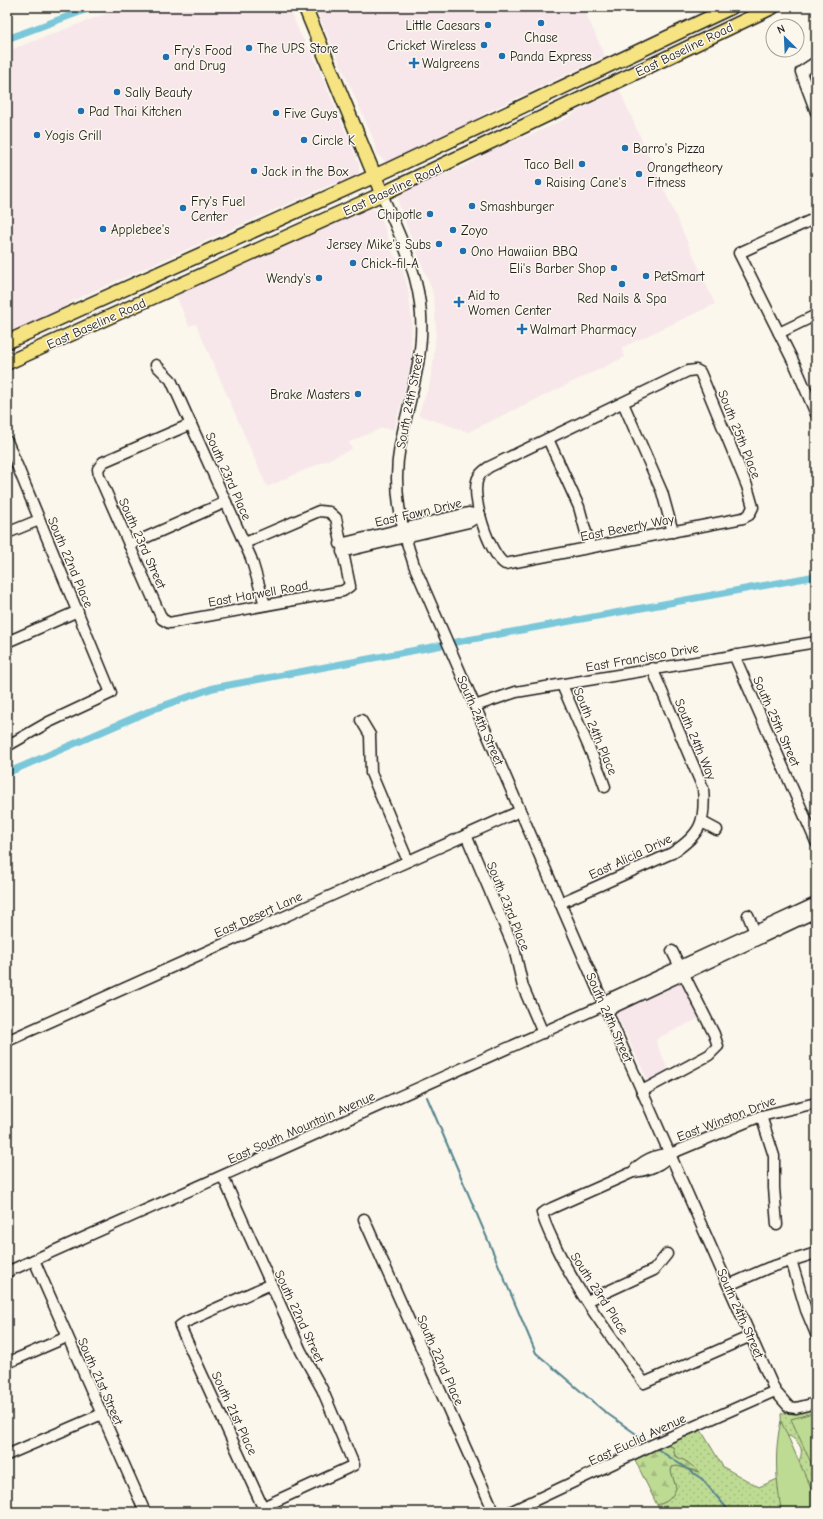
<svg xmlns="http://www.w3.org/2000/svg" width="823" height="1519" viewBox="0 0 823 1519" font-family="'Comic Neue',sans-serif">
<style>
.built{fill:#f7e7eb}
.grass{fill:url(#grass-dots);stroke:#6d7c58}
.forest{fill:url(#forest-firs);stroke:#6d7c58}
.park{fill:#bedb93;stroke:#6d7c58}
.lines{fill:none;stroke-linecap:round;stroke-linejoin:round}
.stream{stroke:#54838e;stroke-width:2}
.canal{stroke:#7ac7da;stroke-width:7}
.minor-casing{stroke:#1c1c1c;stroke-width:13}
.major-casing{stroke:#1c1c1c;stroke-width:16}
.minor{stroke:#fbf7ec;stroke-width:10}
.major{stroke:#f6e381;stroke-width:13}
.poi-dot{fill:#1f6fb2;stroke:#fbf7ec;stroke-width:1.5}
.labels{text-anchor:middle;stroke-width:3;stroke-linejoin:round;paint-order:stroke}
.poi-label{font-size:13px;fill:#1c1c1c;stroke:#fbf7ec;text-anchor:start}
.street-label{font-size:13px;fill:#1c1c1c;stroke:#fbf7ec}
</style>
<defs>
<pattern id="grass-dots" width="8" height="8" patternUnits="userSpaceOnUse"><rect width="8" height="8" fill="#bedb93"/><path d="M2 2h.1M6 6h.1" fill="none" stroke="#a3bb7e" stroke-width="1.8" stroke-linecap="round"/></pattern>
<pattern id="forest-firs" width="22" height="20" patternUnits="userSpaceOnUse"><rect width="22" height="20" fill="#bedb93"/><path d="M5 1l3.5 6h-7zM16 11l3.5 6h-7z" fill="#a3bb7e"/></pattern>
</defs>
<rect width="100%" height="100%" fill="#fbf7ec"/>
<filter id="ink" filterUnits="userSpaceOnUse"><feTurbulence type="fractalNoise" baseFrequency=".025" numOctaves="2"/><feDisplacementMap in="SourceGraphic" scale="8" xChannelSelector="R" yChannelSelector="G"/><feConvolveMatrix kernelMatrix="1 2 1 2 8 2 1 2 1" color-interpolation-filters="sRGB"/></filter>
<g filter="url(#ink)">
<g class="built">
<path d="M124,7H289L300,34L313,55L359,164V173L353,179L332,184L74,300L57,312L7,334V51Z"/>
<path d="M315,7H583L605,56L485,113L467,125L392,161L386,162L378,155L372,136Z"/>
<path d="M619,89L715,304L621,348L625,357L468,432L418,415L429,386L433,364L436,332L435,310L432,290L399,206L398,197L401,194L417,186L467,165L489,151L535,133L565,119L594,101Z"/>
<path d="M367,208H372L379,212L394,255L402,266L408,289L412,320L411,356L408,379L394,429L382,428L349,442L352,449L267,487L196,324L189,326L175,293Z"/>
<path d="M683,981L700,1018L658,1038L656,1042L670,1074L649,1083L616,1013L624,1007L678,982Z"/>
</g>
<path class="grass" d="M816,1408V1512H661L657,1505C668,1502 672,1498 676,1488L671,1471L672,1467L677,1466L698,1472L687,1462L675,1456L673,1447L665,1445L701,1430L723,1467L759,1487L794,1472C802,1455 807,1448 790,1436L782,1438L781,1413H796Z"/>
<path class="forest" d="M665,1445L673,1447L675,1456L687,1462L700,1472L677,1466L672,1467L671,1471L676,1488C672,1498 668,1502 657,1505L634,1458Z"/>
<g class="park">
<path d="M816,1412V1474L791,1419Z"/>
<path d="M781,1421L816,1500V1512H776L781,1509C776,1480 774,1450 781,1421Z"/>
</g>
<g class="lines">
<g class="stream">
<path d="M427,1097L536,1353L605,1412L649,1443"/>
<path d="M656,1448L702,1479L730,1512"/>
</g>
<g class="canal">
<path d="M7,39L93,7"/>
<path d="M451,643L816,576"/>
<path d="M7,773L154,709L213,688L443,645"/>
</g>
<g class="minor-casing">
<g id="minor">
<path d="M816,62L801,72L816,112"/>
<path d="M382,194C398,233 419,272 421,315C424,361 408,402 400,446C392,487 401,527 414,565L622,1046L775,1391L789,1407L796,1408L816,1403"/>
<path d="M816,218L739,253L796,367L816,414"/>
<path d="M779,333L816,315"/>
<path d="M156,365L171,380L251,558L265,605"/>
<path d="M696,370L700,372L703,379L747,486L753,507L749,515L743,518L505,564C489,554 470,496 478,478C480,473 485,470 489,467L688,371Z"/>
<path d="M623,403L662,492L673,532"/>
<path d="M191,424L103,462L98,469L99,476L162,619L169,623L343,591L350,586L336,518L329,512L319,511L245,543"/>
<path d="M548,439L579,507L590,547"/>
<path d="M7,441L111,693L49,722L7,746"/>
<path d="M7,533L39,520"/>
<path d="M340,544L468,513L480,515"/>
<path d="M129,545L226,502"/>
<path d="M342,552L469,522L480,515"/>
<path d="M7,642L78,611"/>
<path d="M734,655L816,842"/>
<path d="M562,685L600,773L605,787"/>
<path d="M475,706L516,692L816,642"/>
<path d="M361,720L370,735L371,773L408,861"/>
<path d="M702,822L717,830"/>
<path d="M466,835L514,948L523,987L543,1033"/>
<path d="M560,903L672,853C701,834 706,822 703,788L652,668"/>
<path d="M748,915L757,937"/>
<path d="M604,1005L612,1008L816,912"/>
<path d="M7,1041L520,811"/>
<path d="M642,1091L709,1055L718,1046L714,1034L672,951"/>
<path d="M761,1116L774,1156V1188L777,1225"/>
<path d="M670,1154C663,1165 646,1171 633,1172L552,1208L542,1213C545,1225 551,1236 556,1247C579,1296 613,1339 644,1383L751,1336"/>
<path d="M633,1172C641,1161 656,1154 670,1154L761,1116L816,1103"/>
<path d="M223,1177L301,1351L322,1389L354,1465L263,1507"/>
<path d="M364,1219L494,1512"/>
<path d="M34,1260L145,1512"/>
<path d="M791,1260L806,1310L816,1334"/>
<path d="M7,1272L604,1005L609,999L816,903"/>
<path d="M729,1285L768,1268L816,1253"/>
<path d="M587,1301L654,1270L667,1254"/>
<path d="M7,1363L67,1337"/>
<path d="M7,1455L102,1414"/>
<path d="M265,1512L180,1326L186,1322L271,1284"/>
<path d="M510,1512L652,1445L775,1391"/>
</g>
</g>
<g class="major-casing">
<g id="major">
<path d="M305,7L382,194"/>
<path d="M7,342L390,169L732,7"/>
<path d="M7,363L382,194L773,7"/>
</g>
</g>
<use href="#minor" class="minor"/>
<use href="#major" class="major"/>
</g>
</g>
<g class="poi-dot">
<circle cx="541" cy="23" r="4"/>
<circle cx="488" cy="25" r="4"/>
<circle cx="484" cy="45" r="4"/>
<circle cx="249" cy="48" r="4"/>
<circle cx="502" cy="56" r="4"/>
<circle cx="166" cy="57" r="4"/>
<path d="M412 57h4v4h4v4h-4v4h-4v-4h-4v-4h4z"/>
<circle cx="117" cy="92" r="4"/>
<circle cx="81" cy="111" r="4"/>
<circle cx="276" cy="113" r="4"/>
<circle cx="37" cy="135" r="4"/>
<circle cx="304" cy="140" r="4"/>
<circle cx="625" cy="148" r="4"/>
<circle cx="582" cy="164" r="4"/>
<circle cx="254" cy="171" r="4"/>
<circle cx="639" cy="174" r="4"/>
<circle cx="538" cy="182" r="4"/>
<circle cx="472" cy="206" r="4"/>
<circle cx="183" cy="208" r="4"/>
<circle cx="430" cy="214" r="4"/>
<circle cx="103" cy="229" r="4"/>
<circle cx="453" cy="230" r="4"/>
<circle cx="439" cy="244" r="4"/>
<circle cx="463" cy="251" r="4"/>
<circle cx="353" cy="263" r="4"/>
<circle cx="614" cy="268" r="4"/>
<circle cx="646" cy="276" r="4"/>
<circle cx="319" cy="278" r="4"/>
<circle cx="622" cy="284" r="4"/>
<path d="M457 296h4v4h4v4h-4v4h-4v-4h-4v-4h4z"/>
<path d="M520 323h4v4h4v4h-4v4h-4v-4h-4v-4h4z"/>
<circle cx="358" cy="394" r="4"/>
</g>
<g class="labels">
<g class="poi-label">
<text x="480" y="30" text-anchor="end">Little Caesars</text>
<text x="541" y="42" text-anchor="middle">Chase</text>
<text x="476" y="50" text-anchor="end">Cricket Wireless</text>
<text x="257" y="53">The UPS Store</text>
<text x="174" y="55">Fry's Food<tspan x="174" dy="15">and Drug</tspan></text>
<text x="510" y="61">Panda Express</text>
<text x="422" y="68">Walgreens</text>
<text x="125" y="97">Sally Beauty</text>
<text x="89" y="116">Pad Thai Kitchen</text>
<text x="284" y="118">Five Guys</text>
<text x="45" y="140">Yogis Grill</text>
<text x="312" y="145">Circle K</text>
<text x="633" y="153">Barro's Pizza</text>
<text x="574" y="169" text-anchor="end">Taco Bell</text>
<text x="647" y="172">Orangetheory<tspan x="647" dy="15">Fitness</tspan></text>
<text x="262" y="176">Jack in the Box</text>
<text x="546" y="187">Raising Cane's</text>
<text x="191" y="206">Fry's Fuel<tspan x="191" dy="15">Center</tspan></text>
<text x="480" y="211">Smashburger</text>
<text x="422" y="219" text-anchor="end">Chipotle</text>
<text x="111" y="234">Applebee's</text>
<text x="461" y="235">Zoyo</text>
<text x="431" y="249" text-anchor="end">Jersey Mike's Subs</text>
<text x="471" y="256">Ono Hawaiian BBQ</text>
<text x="361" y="268">Chick-fil-A</text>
<text x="606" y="273" text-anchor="end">Eli's Barber Shop</text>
<text x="654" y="281">PetSmart</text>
<text x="311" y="283" text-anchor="end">Wendy's</text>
<text x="468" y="300">Aid to<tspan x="468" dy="15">Women Center</tspan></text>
<text x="622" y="303" text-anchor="middle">Red Nails &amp; Spa</text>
<text x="530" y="334">Walmart Pharmacy</text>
<text x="350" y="399" text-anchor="end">Brake Masters</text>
</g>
<g class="street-label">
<text transform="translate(684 49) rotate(-26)" y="5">East Baseline Road</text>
<text transform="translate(392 189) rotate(-25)" y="5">East Baseline Road</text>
<text transform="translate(96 323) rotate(-24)" y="5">East Baseline Road</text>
<text transform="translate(409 401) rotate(-79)" y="5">South 24th Street</text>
<text transform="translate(740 434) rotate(68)" y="5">South 25th Place</text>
<text transform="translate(229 476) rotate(66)" y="5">South 23rd Place</text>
<text transform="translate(418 512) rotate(-13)" y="5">East Fawn Drive</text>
<text transform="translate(627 527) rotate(-11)" y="5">East Beverly Way</text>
<text transform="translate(143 543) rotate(66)" y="5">South 23rd Street</text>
<text transform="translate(71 562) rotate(67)" y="5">South 22nd Place</text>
<text transform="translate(258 593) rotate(-10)" y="5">East Harwell Road</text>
<text transform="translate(642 657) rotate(-10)" y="5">East Francisco Drive</text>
<text transform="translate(481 720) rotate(66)" y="5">South 24th Street</text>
<text transform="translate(777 721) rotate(66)" y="5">South 25th Street</text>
<text transform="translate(596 731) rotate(67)" y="5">South 24th Place</text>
<text transform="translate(696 739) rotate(67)" y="5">South 24th Way</text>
<text transform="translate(630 856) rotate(-25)" y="5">East Alicia Drive</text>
<text transform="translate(509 906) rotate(68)" y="5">South 23rd Place</text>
<text transform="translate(258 914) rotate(-24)" y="5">East Desert Lane</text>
<text transform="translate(610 1017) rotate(66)" y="5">South 24th Street</text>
<text transform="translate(726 1118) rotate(-21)" y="5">East Winston Drive</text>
<text transform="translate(301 1127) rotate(-24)" y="5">East South Mountain Avenue</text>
<text transform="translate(600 1293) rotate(57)" y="5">South 23rd Place</text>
<text transform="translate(741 1313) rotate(66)" y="5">South 24th Street</text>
<text transform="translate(300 1316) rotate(65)" y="5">South 22nd Street</text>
<text transform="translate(441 1360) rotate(66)" y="5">South 22nd Place</text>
<text transform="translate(101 1381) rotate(66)" y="5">South 21st Street</text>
<text transform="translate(235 1413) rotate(65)" y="5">South 21st Place</text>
<text transform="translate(637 1439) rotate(-25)" y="5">East Euclid Avenue</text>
</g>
</g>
<rect width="823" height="1519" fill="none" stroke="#fbf7ec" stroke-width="24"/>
<rect x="12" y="12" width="799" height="1495" fill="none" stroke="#1c1c1c" stroke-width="1.5" filter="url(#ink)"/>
<g transform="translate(785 38) rotate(336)"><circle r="19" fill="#fbf7ec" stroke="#a29f99"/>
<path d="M0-3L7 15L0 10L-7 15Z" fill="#1f6fb2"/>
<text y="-6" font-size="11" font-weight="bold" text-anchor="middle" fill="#1c1c1c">N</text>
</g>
</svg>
